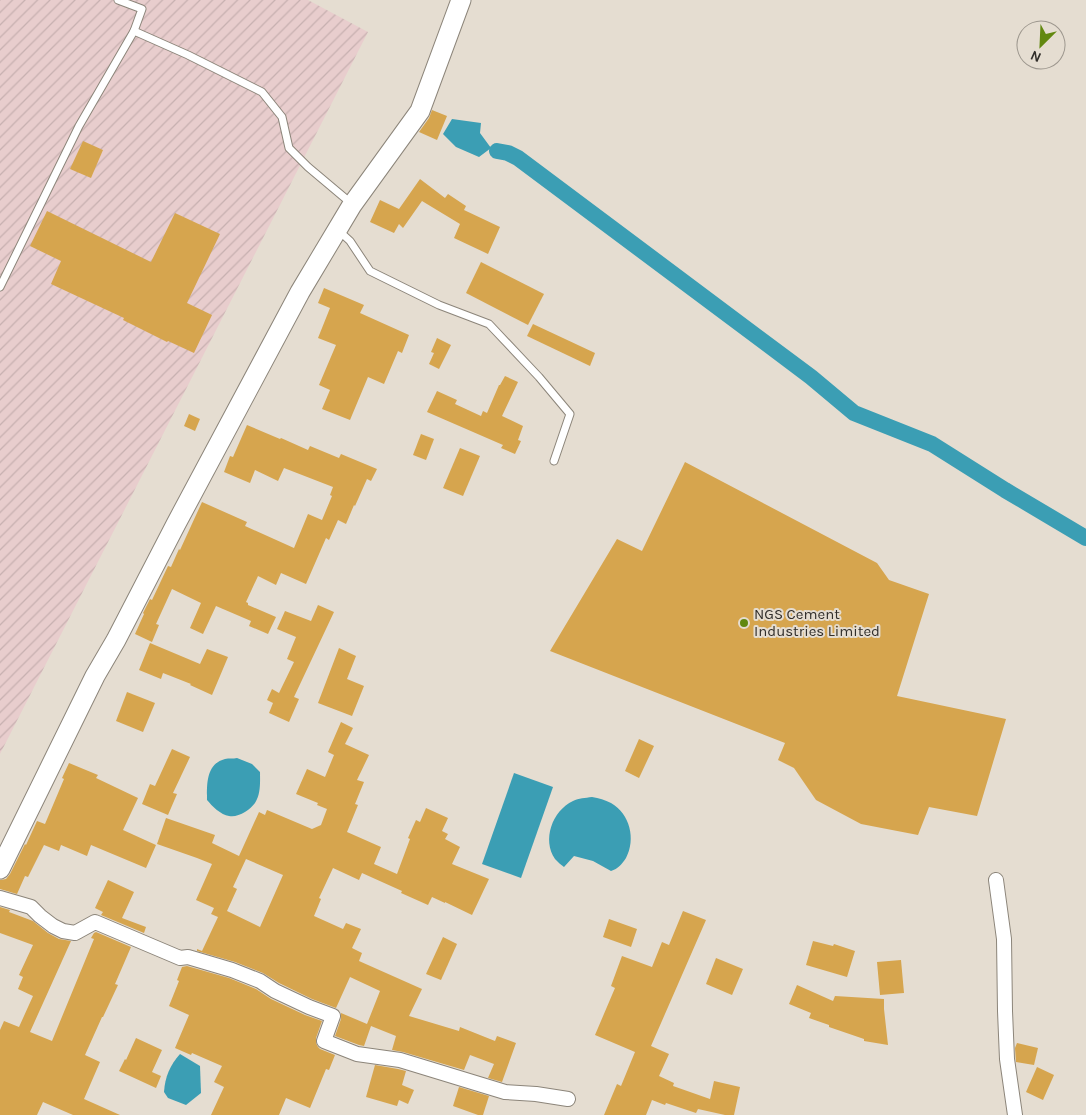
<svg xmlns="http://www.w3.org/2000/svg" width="1086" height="1115" viewBox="0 0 1086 1115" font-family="Karla,sans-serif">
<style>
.industrial{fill:url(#industrial-furrows)}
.water{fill:#3b9eb4}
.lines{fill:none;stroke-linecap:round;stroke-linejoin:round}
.canal{stroke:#3b9eb4;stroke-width:16}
.building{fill:#d6a54e;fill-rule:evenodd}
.lane-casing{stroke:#8c857a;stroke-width:9}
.street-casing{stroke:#8c857a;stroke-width:16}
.secondary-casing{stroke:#8c857a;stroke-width:21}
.lane{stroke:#fff;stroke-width:7}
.street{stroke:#fff;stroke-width:14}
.secondary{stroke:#fff;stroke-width:19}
.poi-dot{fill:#628810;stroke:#e5ddd1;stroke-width:2}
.labels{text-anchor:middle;stroke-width:4;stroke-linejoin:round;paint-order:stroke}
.poi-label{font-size:15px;fill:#312e2a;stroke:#e5ddd1;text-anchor:start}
</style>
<defs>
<pattern id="industrial-furrows" width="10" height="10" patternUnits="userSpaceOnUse" patternTransform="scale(1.25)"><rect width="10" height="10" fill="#e8cdcd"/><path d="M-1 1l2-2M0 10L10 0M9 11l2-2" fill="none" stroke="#c7b0b0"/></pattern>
</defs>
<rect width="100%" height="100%" fill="#e5ddd1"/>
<path class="industrial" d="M0,0H308L368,32L0,754Z"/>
<g class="water">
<path d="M452,119L481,123L480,133L491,148L479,157L456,147L443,134Z"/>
<path d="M237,758L252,764L260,772C260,782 261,794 255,803C250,810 238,818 229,816C221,815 212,806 207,800C207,784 206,764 225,759C229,758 233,759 237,758Z"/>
<path d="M514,773L553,787L521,878L482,864Z"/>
<path d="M592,797C599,798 605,800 611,803C630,814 636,839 626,858C622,864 618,869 611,871L593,861L574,856L564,867C561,865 558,862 555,859C542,840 552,811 573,801C579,798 585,798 592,797Z"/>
<path d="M180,1054L200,1066L201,1093L186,1105L168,1098L164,1092C165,1077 170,1065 180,1054Z"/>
</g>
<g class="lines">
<path class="canal" d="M497,151L508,153L518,158L811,377L854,413L932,444L1005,490L1086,538"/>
</g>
<g class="building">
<path d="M432,110L447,116L437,140L419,132L429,118Z"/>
<path d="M83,141L103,150L91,178L70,169Z"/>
<path d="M420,179L445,198L448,194L466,206L464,210L500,227L488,254L454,238L460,224L422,201L403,228L399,224L394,233L370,222L380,200L399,209Z"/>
<path d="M47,211L151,262L175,213L220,234L187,303L212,315L194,353L168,341L167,342L123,320L124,318L51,284L61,261L30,246Z"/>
<path d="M481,262L544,294L528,325L466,293Z"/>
<path d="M324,288L364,305L360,313L409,335L402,353L398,351L384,384L368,377L350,420L322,409L330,390L319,385L336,345L318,338L330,308L318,303Z"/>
<path d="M533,324L595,353L590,366L527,336Z"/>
<path d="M437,338L451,345L439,369L429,364L434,353L431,352Z"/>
<path d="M505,376L518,382L502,416L523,426L518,440L521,441L515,454L501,448L503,445L427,412L437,391L457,400L455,404L481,416L483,411L487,413L499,385H500Z"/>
<path d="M189,414L200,419L195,431L184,426Z"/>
<path d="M247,425L280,439L281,438L308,450L310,446L339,458L341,454L377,469L371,481L367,479L355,506L354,505L346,524L338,520L329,540L326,538L306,584L281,573L276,585L258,576L246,602L248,603V605L276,617L268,634L249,626L251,621L216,606L203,634L190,628L201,603L172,589L156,624L159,625L152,642L135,634L144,614L143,613L150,599L152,600L168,566L171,567L179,549L180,550L202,502L247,522L245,526L294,548L308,514L322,520L332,496L330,495L333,487L284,468L278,481L255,470L250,483L224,472L230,456L233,457Z"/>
<path d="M421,434L434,439L426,460L413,455Z"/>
<path d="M460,448L480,456L463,496L443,488Z"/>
<path d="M685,462L877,563L889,580L929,594L897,696L1006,719L977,816L929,807L918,835L861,824L816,800L794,768L778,760L785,743L550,651L617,539L642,551Z"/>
<path d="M318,605L334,612L294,697L299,699L289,722L269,713L273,703L267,700L272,689L279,693L294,662L287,659L296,637L277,629L285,611L311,621Z"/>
<path d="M150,643L200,664L207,649L228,657L212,695L190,685L191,684L163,673L161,679L139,670Z"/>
<path d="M339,648L356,656L347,679L364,686L352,716L318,703Z"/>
<path d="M127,692L155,703L143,732L116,721Z"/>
<path d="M341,722L353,728L345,744L369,755L357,780L364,782L355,804L358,805L347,832L381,847L374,864L397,874L410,839L408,838L416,820L420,822L426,808L448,818L442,831L448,834L445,839L460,847L452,864L489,879L472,915L445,902V903L432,897L428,905L401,893L402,891L362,873L359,880L333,868L319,898L321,899L314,916L343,929L346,923L361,929L352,948L362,953L359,961L422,989L409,1016L459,1031L460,1027L495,1041L497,1036L516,1043L502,1082L488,1078L494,1064L470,1055L464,1070L403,1052L392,1050L396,1036L371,1026L364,1046L359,1045L335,1036L341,1019V1013L367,1024L380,991L350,977L336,1008L312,999L279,983L263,973L235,962L197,951V949L202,951L218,917L211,914L214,908L196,900L212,864L197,858L157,844L166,818L215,835L212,843L239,856L259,812L265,815L267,810L312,829L321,825L327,809L317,805L318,803L296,794L307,769L325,777L334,755L328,752ZM246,859L283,875L260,927L227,911L237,889L233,887Z"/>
<path d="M639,739L654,746L639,778L625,771Z"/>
<path d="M172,749L190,757L173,793L177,794L168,815L142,804L150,784L155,786Z"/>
<path d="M69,763L98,775L96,778L138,798L123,830L156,845L146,868L91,845L87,856L61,845L59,851L44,845L28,877L25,876L17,894L0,889V880L6,879L10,874L25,844L26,845L37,821L45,824L64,779L62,778Z"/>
<path d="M108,880L134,892L122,918L146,927L144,933L101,915L103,912L95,908Z"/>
<path d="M0,907L10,910L9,912L33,921L48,933L59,939L71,941L30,1032L52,1041L94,939L91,938L94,933L96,932L131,947L115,984L118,985L103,1017H102L85,1055L100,1062L84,1099L120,1115H73L43,1102L37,1115H0V1030L4,1021L19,1027L33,996L18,989L23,977L19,975L33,945L0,933Z"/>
<path d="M683,911L706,920L651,1046L669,1054L659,1076L674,1083L673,1086L710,1099L714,1081L740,1087L734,1115H725L698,1109L696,1113L666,1103L665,1105L652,1100L646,1115H604L617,1084L621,1086L635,1052L595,1035L615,988L611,986L622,956L652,967L662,942L669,945Z"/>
<path d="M609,919L637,929L631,947L603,937Z"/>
<path d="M443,937L457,944L441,980L426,974Z"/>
<path d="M813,941L833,946L834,944L855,951L847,977L806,965Z"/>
<path d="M716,958L743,969L732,995L706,984Z"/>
<path d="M901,960L904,993L880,995L877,962Z"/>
<path d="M187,966L229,978L256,989L271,999L305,1015L322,1021L316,1038V1043L318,1047L320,1049L335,1055L329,1070L326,1069L310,1108L286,1098L279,1115H211L224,1087L214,1082L222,1066L192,1053L191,1055L175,1048L189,1015L169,1006L179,981L177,980L182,967Z"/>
<path d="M797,985L833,1001L835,996L884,999V1009L888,1045L864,1041V1039L829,1027V1025L809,1018L811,1013L789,1004Z"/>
<path d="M136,1038L162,1050L152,1072L161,1076L156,1088L119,1071L125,1059L126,1060Z"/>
<path d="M1017,1043L1038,1048L1034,1065L1016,1062L1015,1048Z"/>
<path d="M375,1065L398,1069L406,1071L402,1085L414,1090L408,1104L399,1100L397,1106L366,1097Z"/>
<path d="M1037,1067L1054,1075L1043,1100L1026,1092Z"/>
<path d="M459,1087L489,1096L483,1115H478L453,1106Z"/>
</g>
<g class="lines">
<g class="lane-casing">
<g id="lane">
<path d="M134,31L188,55L262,92L282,117L289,148L308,167L352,204"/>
<path d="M338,230L350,241L370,271L439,305L489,324L539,377L570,414L554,461"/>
<path d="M0,287L79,126L134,31L142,9L118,0"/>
</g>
</g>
<g class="street-casing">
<g id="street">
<path d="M996,880L1004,939L1005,1011L1007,1059L1015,1115"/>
<path d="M0,898L31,907L40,916L53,926L63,931L75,933L95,922L180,958L188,957L232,970L260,981L275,991L309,1007L333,1016L324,1041L357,1054L400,1060L505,1092L536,1094L568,1099"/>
</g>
</g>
<g class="secondary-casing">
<path id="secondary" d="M0,869L95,676L116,640L176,524L300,292L352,205L420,111L461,0"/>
</g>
<use href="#lane" class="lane"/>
<use href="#street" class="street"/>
<use href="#secondary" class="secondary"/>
</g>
<circle class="poi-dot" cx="744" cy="623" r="5"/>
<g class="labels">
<g class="poi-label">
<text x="754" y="619">NGS Cement<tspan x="754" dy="17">Industries Limited</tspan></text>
</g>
</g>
<g transform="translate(1041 45) rotate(204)"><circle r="24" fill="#e5ddd1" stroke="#9d978e"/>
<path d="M0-4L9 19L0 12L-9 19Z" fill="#628810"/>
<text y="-8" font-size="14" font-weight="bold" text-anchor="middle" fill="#312e2a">N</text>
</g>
</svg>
